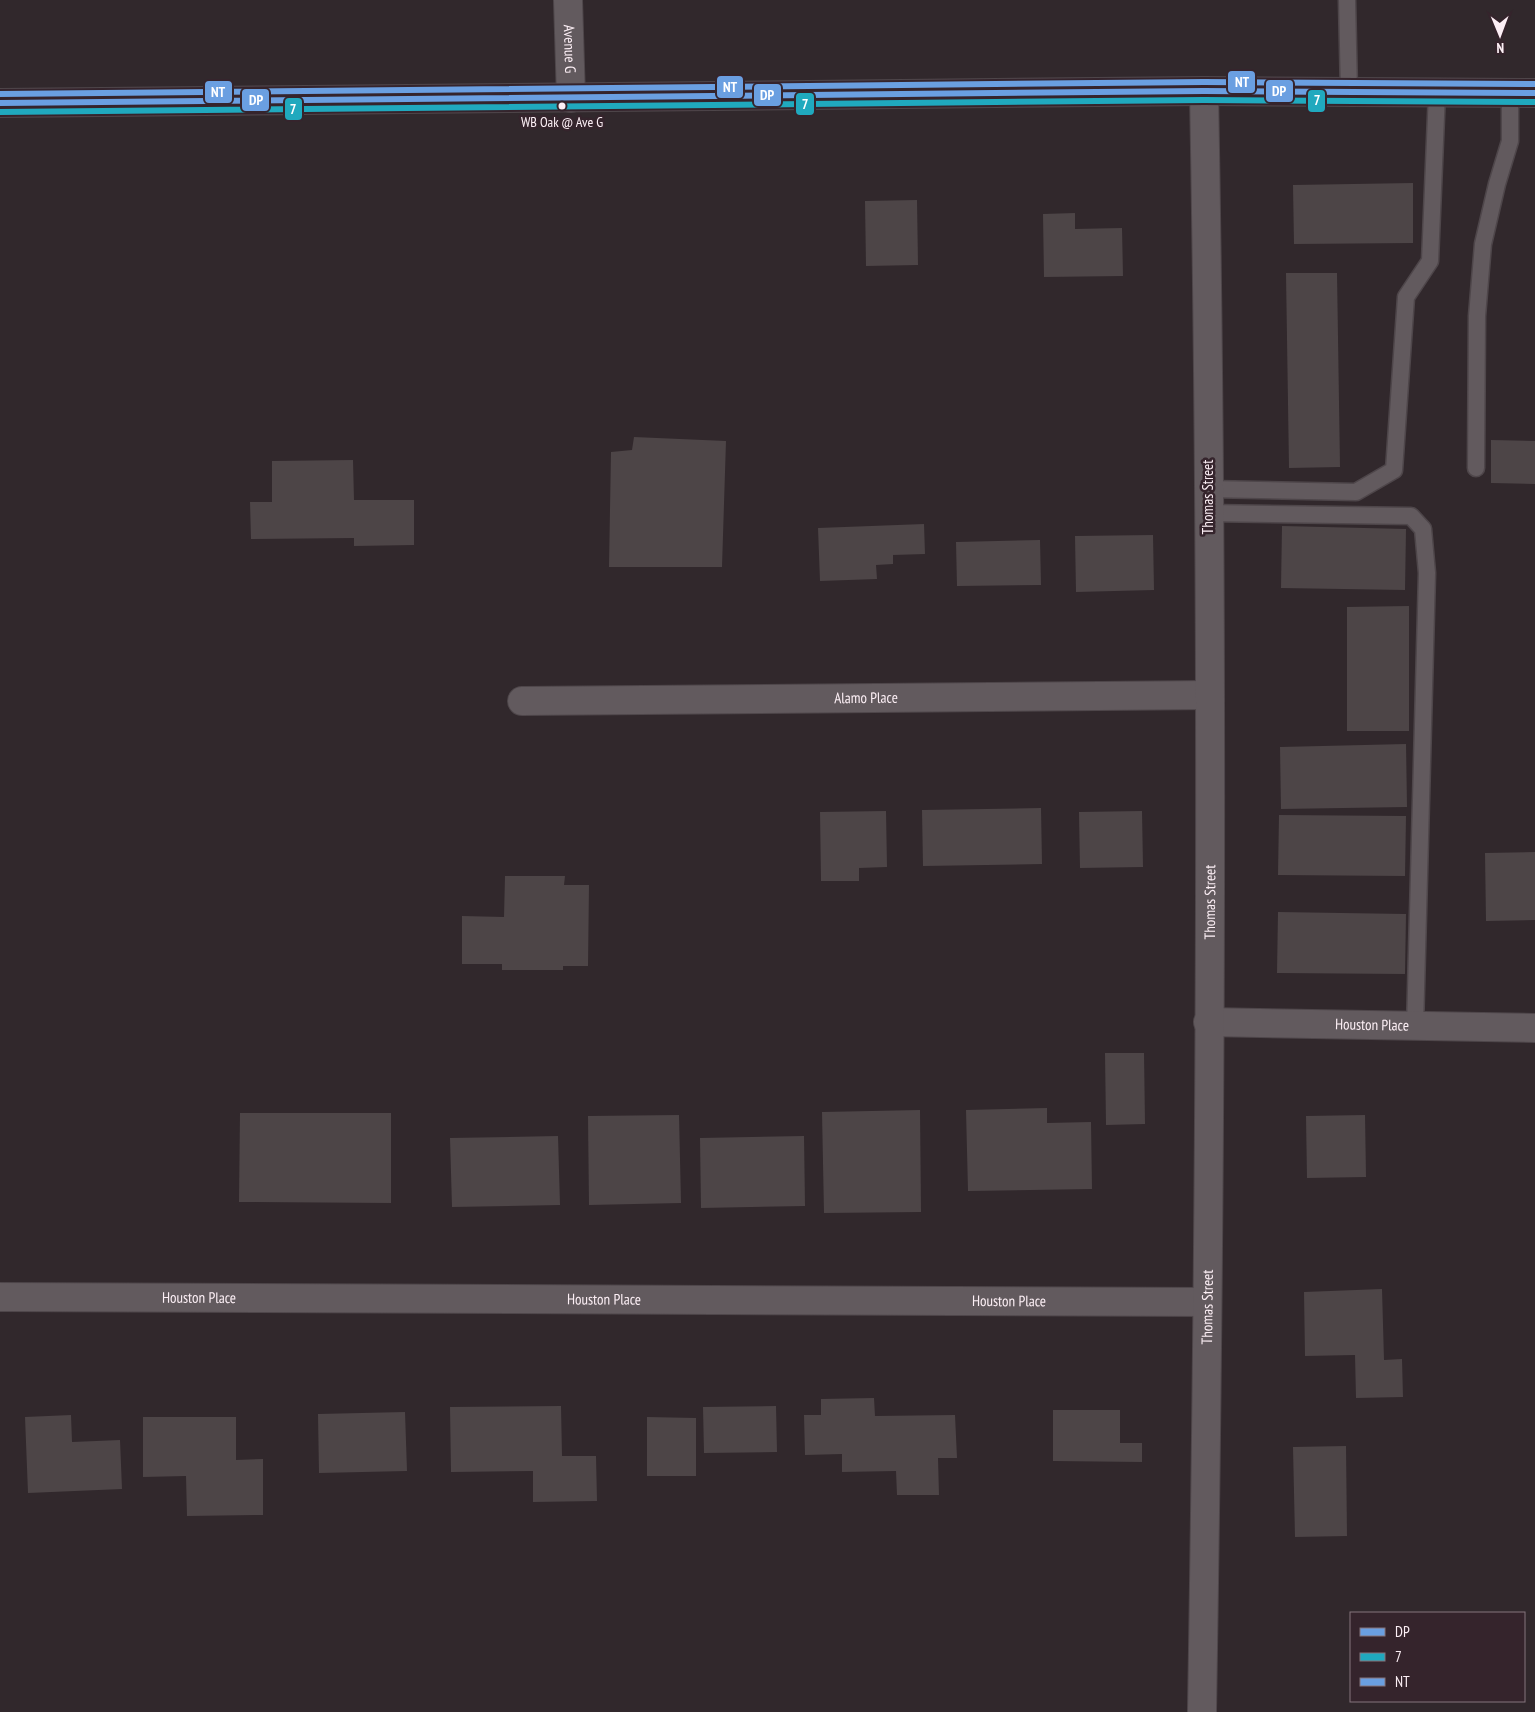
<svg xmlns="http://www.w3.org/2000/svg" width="1535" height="1712" viewBox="0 0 1535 1712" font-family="'PT Sans Narrow',sans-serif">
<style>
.building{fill:#4d4547}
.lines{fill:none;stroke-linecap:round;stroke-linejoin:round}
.lane-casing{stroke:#4e464a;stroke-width:19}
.street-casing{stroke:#4e464a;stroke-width:30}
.secondary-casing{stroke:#4e464a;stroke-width:30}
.lane{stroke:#625a5e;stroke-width:16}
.street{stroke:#625a5e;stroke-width:28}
.secondary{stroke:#665d63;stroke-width:28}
.bus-1-casing{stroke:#35242c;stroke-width:10}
.bus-2-casing{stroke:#35242c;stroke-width:10}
.bus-3-casing{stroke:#35242c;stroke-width:10}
.bus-1{stroke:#6a9fe1;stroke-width:6}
.bus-2{stroke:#20a9be;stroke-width:6}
.bus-3{stroke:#6a9fe1;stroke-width:6}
.bus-dot{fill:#fceff5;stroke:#35242c;stroke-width:2}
.labels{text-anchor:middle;stroke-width:5;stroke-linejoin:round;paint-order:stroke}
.bus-label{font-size:14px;fill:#fceff5;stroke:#35242c}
.street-label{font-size:15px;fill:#fceff5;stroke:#35242c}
.line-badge{stroke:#35242c;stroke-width:2}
.badge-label{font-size:14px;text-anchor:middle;font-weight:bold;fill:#fff}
</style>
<rect width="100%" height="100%" fill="#31282c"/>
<g class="building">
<path d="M1413,183V243L1294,244L1293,185Z"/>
<path d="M917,200L918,265L866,266L865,201Z"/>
<path d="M1075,213V229L1122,228L1123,276L1044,277L1043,214Z"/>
<path d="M1286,273H1337L1340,467L1289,468Z"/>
<path d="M634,437L726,441L722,567H609L611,452L632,450Z"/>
<path d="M1491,440L1535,441V484L1491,483Z"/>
<path d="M353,460L354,500H414V545L354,546V538L251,539L250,502H272V461Z"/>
<path d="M924,524L925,554L893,555V564L876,565L877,579L820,581L818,528Z"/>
<path d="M1282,526L1406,529L1405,590L1281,588Z"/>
<path d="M1153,535L1154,590L1076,592L1075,536Z"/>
<path d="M1040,540L1041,585L957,586L956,542Z"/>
<path d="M1409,606V731H1347V607Z"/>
<path d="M1406,744L1407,807L1281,809L1280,747Z"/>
<path d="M1041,808L1042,864L923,866L922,810Z"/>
<path d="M886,811L887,867L859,868V881H821L820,812Z"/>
<path d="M1142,811L1143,867L1080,868L1079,812Z"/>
<path d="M1279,815L1406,816L1405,876L1278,875Z"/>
<path d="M1535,852V920L1486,921L1485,853Z"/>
<path d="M505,876H565L564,885H589L588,966H563V970H502V964H462V916L504,917Z"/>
<path d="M1278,912L1406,914L1405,974L1277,973Z"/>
<path d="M1105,1053H1144L1145,1124L1106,1125Z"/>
<path d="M1047,1108V1123L1091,1122L1092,1189L968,1191L966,1110Z"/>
<path d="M920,1110L921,1212L824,1213L822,1112Z"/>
<path d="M240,1113H391V1203L239,1202Z"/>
<path d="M679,1115L681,1203L589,1205L588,1116Z"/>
<path d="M1365,1115L1366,1177L1307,1178L1306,1116Z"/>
<path d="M558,1136L560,1205L452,1207L450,1138Z"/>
<path d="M804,1136L805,1206L701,1208L700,1138Z"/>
<path d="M1382,1289L1384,1360L1402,1359L1403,1397L1356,1398L1355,1355L1305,1356L1304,1292Z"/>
<path d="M874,1398L875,1416L955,1415L957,1458H938L939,1495H897L896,1471L842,1472V1454L805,1455L804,1415H821V1399Z"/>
<path d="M561,1406L562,1456H596L597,1501L533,1502V1471L451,1472L450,1407Z"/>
<path d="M776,1406L777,1452L704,1453L703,1407Z"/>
<path d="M1053,1410H1120V1443H1142V1462L1053,1461Z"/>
<path d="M405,1412L407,1471L319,1473L318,1414Z"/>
<path d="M71,1415L72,1442L120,1440L122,1489L28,1493L25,1417Z"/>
<path d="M143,1417H236V1460L263,1459V1515L187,1516L186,1476L143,1477Z"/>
<path d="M647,1417L696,1418V1476H647Z"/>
<path d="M1346,1446L1347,1536L1295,1537L1293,1447Z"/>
</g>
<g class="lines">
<g class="lane-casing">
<g id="lane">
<path d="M1347,0L1349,92"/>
<path d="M1476,468L1477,316L1483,244L1497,184L1510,141V93"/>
<path d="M1208,489L1356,492L1394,470L1406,297L1430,261L1437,92"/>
<path d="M1208,513L1411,516L1423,529L1427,573L1415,1027"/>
</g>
</g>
<g class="street-casing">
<g id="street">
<path id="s1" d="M568,0L571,98"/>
<path id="s2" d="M522,701L1210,695"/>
<path id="s3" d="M1208,1022L1535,1028"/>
<path id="s4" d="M0,1297L1206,1302"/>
<path id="s5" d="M1202,1712C1211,1172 1214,631 1204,91"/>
</g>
</g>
<g class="secondary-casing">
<path id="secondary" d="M0,103L1204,91L1535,93"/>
</g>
<use href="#lane" class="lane"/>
<use href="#street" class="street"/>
<use href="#secondary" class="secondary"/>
<g class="bus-1-casing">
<path id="bus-1" d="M0,103L1204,91L1535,93"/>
</g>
<g class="bus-2-casing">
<path id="bus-2" d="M0,112L1204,100L1535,102"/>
</g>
<g class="bus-3-casing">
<path id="bus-3" d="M0,94L1204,82L1535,84"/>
</g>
<use href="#bus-1" class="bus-1"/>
<use href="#bus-2" class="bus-2"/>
<use href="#bus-3" class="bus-3"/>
</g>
<circle class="bus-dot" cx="562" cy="106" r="4.5"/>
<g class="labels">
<g class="bus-label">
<text x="562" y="127">WB Oak @ Ave G</text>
</g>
<g class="street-label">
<text dy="5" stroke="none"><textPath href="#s1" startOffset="49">Avenue G</textPath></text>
<text transform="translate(1208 497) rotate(-90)" y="5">Thomas Street</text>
<text dy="5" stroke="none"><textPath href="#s2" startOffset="344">Alamo Place</textPath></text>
<text dy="5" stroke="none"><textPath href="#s5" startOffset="810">Thomas Street</textPath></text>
<text dy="5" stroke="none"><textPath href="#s3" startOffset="164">Houston Place</textPath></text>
<text dy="5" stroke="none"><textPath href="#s4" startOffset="199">Houston Place</textPath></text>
<text dy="5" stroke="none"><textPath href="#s4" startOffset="604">Houston Place</textPath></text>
<text dy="5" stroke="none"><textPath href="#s4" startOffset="1009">Houston Place</textPath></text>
<text dy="5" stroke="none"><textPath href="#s5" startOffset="405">Thomas Street</textPath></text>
</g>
</g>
<g class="line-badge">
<rect x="1227" y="70" width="29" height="24" rx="5" fill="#6a9fe1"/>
<rect x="716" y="75" width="28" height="24" rx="5" fill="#6a9fe1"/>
<rect x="1265" y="79" width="29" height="24" rx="5" fill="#6a9fe1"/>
<rect x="204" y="80" width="29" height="24" rx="5" fill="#6a9fe1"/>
<rect x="753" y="83" width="29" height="24" rx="5" fill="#6a9fe1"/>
<rect x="241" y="88" width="29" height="24" rx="5" fill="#6a9fe1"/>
<rect x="1307" y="89" width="19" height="24" rx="5" fill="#20a9be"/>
<rect x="795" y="92" width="20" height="24" rx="5" fill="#20a9be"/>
<rect x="284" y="97" width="19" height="24" rx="5" fill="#20a9be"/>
</g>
<g class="badge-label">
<text x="1242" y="87">NT</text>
<text x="730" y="92">NT</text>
<text x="1279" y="96">DP</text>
<text x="218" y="97">NT</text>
<text x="767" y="100">DP</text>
<text x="256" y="105">DP</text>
<text x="1317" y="105">7</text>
<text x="805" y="109">7</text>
<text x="293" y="114">7</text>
</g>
<rect x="1350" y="1612" width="175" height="90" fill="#35242c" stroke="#85757c"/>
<rect x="1360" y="1628" width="25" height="8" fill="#6a9fe1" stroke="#85757c"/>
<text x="1395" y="1637" font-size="15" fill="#fceff5">DP</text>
<rect x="1360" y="1653" width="25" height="8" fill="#20a9be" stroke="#85757c"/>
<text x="1395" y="1662" font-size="15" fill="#fceff5">7</text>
<rect x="1360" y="1678" width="25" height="8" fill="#6a9fe1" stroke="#85757c"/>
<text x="1395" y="1687" font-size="15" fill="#fceff5">NT</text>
<g transform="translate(1500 35) rotate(179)" stroke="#35242c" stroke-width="4" paint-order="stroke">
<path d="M0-4L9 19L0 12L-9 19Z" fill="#fceff5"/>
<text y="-8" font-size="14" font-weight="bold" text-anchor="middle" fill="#fceff5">N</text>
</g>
</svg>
